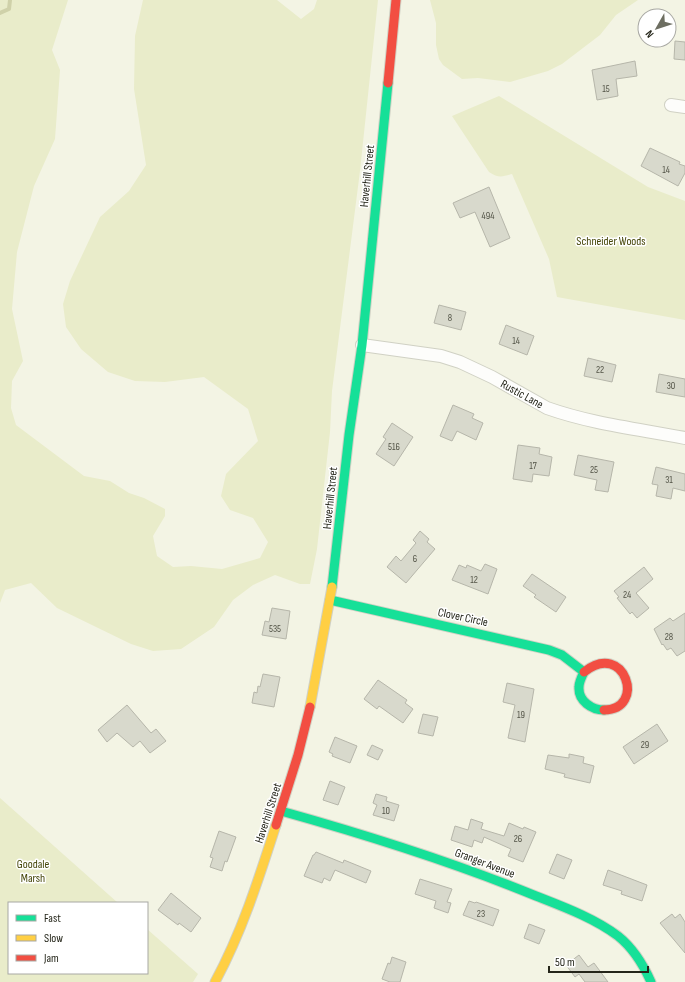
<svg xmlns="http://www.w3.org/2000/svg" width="685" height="982" viewBox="0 0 685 982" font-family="'Sofia Sans Condensed',sans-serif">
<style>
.green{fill:#e9ecca}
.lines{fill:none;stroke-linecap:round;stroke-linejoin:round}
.stream{stroke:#cfd1a9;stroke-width:4}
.building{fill:#d8d9cc;stroke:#b6b6aa}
.street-casing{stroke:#d0d1c4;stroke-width:14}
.fast-casing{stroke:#d0d1c4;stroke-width:11}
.slow-casing{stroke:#d0d1c4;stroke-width:11}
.jam-casing{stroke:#d0d1c4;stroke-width:11}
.street{stroke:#fdfdfb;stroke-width:12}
.fast{stroke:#16e098;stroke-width:9}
.slow{stroke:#ffcf43;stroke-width:9}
.jam{stroke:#f24e42;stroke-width:9}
.labels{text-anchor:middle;stroke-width:3;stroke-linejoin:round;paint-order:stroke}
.number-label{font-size:10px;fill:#525346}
.street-label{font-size:12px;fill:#25261a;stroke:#fff}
.park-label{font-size:12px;fill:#454608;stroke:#fff}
</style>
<rect width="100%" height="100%" fill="#f3f4e4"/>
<g class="green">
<path d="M0,0H68L52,50L60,70L55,139L34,186L17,252L12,309L23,361L12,381L11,408L16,425L84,476L110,481L129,493L144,498L165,509V516L153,536L157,556L173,567L191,566L222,569L260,558L268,542L253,518L230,510L221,496L226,474L258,441L248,409L204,377L165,382L135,381L108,372L81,349L66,327L63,304L70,281L100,217L129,191L146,165L134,89L135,36L143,0H277L301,19L314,9L317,0H378L360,171L332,391L330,432L317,549L310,584H300L275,575L253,585L233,600L214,627L181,649L153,651L131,644L57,608L31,583L5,590L0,603Z"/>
<path d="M430,0H638L616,15L600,35L562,64L548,71L510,82L478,78L462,79L443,65L439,59L436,45V23Z"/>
<path d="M499,96L648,187L685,201V320L557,297L549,259L512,174C502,177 498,178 489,172L452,116Z"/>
<path d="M0,798L118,903H9V973H147V929L198,974L193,982H0Z"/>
</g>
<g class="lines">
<path class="stream" d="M0,13L9,9L10,0"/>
</g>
<g class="building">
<path d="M675,41L685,42V60L674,59Z"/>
<path d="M635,61L637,76L616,79L618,96L597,100L592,70Z"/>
<path d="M650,148L680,162L679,164L685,166V173L678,186L641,166Z"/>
<path d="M489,187L510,238L490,247L475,212L460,218L453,203Z"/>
<path d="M439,305L466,312L461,330L434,323Z"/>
<path d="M506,325L534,336L527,355L499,344Z"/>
<path d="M588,358L616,365L612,382L584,376Z"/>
<path d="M659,374L685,379V397L656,392Z"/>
<path d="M453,405L474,414L472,418L483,423L476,440L457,431L452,441L440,436Z"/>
<path d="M392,423L413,437L394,466L376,454L386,439L383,437Z"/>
<path d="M518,445L540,448L539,454L552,457L549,476L533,474L532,482L513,479Z"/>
<path d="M578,455L614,462L608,492L595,490L597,480L574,475Z"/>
<path d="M656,467L685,474V491L673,488L671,499L656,496L658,485L652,484Z"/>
<path d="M420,531L429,539L427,542L435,549L406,583L387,567L396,556L401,561L416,543L413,540Z"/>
<path d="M485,564L497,569L488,594L452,580L459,565L466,568L467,565L481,571Z"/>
<path d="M644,567L653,579L636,593L649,608L637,618L632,612L630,614L617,598L619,597L614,591Z"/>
<path d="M532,574L566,597L556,612L534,597L536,595L523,586Z"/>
<path d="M272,608L290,611L286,639L262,635L265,621L269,622Z"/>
<path d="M685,613V651L677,656L671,648L667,650L663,644L662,645L654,629L670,618L673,621Z"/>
<path d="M263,674L280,677L274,707L252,703L254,692L257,693L258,686L260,687Z"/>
<path d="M378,680L407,700L405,703L413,709L403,723L379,706L377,709L364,699Z"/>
<path d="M507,683L534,689L525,742L508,738L515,705L503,702Z"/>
<path d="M127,705L151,733L156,729L166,741L150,753L140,741L133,747L117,733L107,742L98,730Z"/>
<path d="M423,714L438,717L433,736L418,733Z"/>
<path d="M657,724L668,741L634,764L623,747Z"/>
<path d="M335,737L357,746L350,763L332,756L333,754L329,752Z"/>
<path d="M372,745L383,750L378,760L367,755Z"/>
<path d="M569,754L584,757L583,763L594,766L590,783L564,777L565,774L545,769L548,755L569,758Z"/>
<path d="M330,781L345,787L338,805L323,800Z"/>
<path d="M376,794L387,797L386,801L399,805L394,821L373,815L377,805L373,803Z"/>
<path d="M471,819L483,823L481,829L504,836L509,823L523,829L524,827L536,832L523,862L508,856L511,849L484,837L482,843L474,840L472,847L451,840L455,826L468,830Z"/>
<path d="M219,831L236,837L227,862L225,861L222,871L210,867L213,858L210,857Z"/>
<path d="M316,852L343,863L344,860L371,871L366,883L335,870L330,881L324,878L322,883L304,876L313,855H314Z"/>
<path d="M557,854L572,860L564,879L549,873Z"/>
<path d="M608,870L647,885L642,901L621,894L622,891L603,885Z"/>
<path d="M420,879L452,889L447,902L451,903L448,913L434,908L436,901L415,894Z"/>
<path d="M171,893L201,918L191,932L179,923L178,925L158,910Z"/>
<path d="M469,901L475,903L476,902L499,910L493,926L463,915Z"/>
<path d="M672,914L675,918L680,914L685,922V953L660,923Z"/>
<path d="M529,924L545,930L539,944L524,938Z"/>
<path d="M579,955L588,967L594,963L608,982H585L579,974L575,977L566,965Z"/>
<path d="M392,957L406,962L400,982H390L382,979L388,963L390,964Z"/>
</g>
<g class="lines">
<g class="street-casing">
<g id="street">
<path d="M671,105L685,107"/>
<path d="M362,345L441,356L460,362L492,377L547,408C592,424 639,429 685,438"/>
</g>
</g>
<g class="fast-casing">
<g id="fast">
<path d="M332,587L349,435L362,345L388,83"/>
<path d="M330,600L549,650L562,655L584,672C582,676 579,682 579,687C578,701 592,710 604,710"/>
<path d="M281,811C367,835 453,862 536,896C564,907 594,918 618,936C633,948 643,964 651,982"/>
</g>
</g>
<g class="slow-casing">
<g id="slow">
<path d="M310,707L332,587"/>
<path d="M215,982C242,932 259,878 276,825"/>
</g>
</g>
<g class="jam-casing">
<g id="jam">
<path d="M388,83L396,0"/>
<path d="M584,672C625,639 647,710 604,710"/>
<path d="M276,825L298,755L310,707"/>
</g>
</g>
<use href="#street" class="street"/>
<use href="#fast" class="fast"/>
<use href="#slow" class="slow"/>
<use href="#jam" class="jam"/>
</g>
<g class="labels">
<g class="number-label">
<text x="606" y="92">15</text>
<text x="666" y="173">14</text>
<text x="488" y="219">494</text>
<text x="450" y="321">8</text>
<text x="516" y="344">14</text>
<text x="600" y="373">22</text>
<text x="671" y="389">30</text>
<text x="394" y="450">516</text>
<text x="533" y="469">17</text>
<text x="594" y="473">25</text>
<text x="669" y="483">31</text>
<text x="415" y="562">6</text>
<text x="474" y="583">12</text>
<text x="627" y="598">24</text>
<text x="275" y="632">535</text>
<text x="669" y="640">28</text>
<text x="521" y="718">19</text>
<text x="645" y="748">29</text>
<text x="386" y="814">10</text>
<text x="518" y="842">26</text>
<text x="481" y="917">23</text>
</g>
<g class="street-label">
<text transform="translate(367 176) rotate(-84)" y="4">Haverhill Street</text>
<text transform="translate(522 394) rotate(29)" y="4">Rustic Lane</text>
<text transform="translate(330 498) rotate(-84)" y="4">Haverhill Street</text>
<text transform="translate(463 617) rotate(12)" y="4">Clover Circle</text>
<text transform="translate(268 813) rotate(-72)" y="4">Haverhill Street</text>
<text transform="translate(485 863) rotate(21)" y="4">Granger Avenue</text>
</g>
<g class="park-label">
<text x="611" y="245">Schneider Woods</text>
<text x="33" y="868">Goodale<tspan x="33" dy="14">Marsh</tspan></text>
</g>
</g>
<rect x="8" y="902" width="140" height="72" fill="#ffffff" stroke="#a8a8a3"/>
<rect x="16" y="915" width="20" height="6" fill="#16e098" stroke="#a8a8a3"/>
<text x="44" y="922" font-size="12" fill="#25261a">Fast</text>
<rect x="16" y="935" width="20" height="6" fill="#ffcf43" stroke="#a8a8a3"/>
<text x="44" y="942" font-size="12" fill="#25261a">Slow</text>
<rect x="16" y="955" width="20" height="6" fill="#f24e42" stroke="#a8a8a3"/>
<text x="44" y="962" font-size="12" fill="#25261a">Jam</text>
<g transform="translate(657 28) rotate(231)"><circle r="19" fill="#ffffff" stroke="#a8a8a3"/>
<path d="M0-3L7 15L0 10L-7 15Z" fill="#6d6e61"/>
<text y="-6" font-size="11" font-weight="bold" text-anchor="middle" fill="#25261a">N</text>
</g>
<path d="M549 966v6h99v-6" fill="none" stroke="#25261a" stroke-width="2"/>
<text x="555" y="966" font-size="12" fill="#25261a" stroke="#ffffff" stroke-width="3" paint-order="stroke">50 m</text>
</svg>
